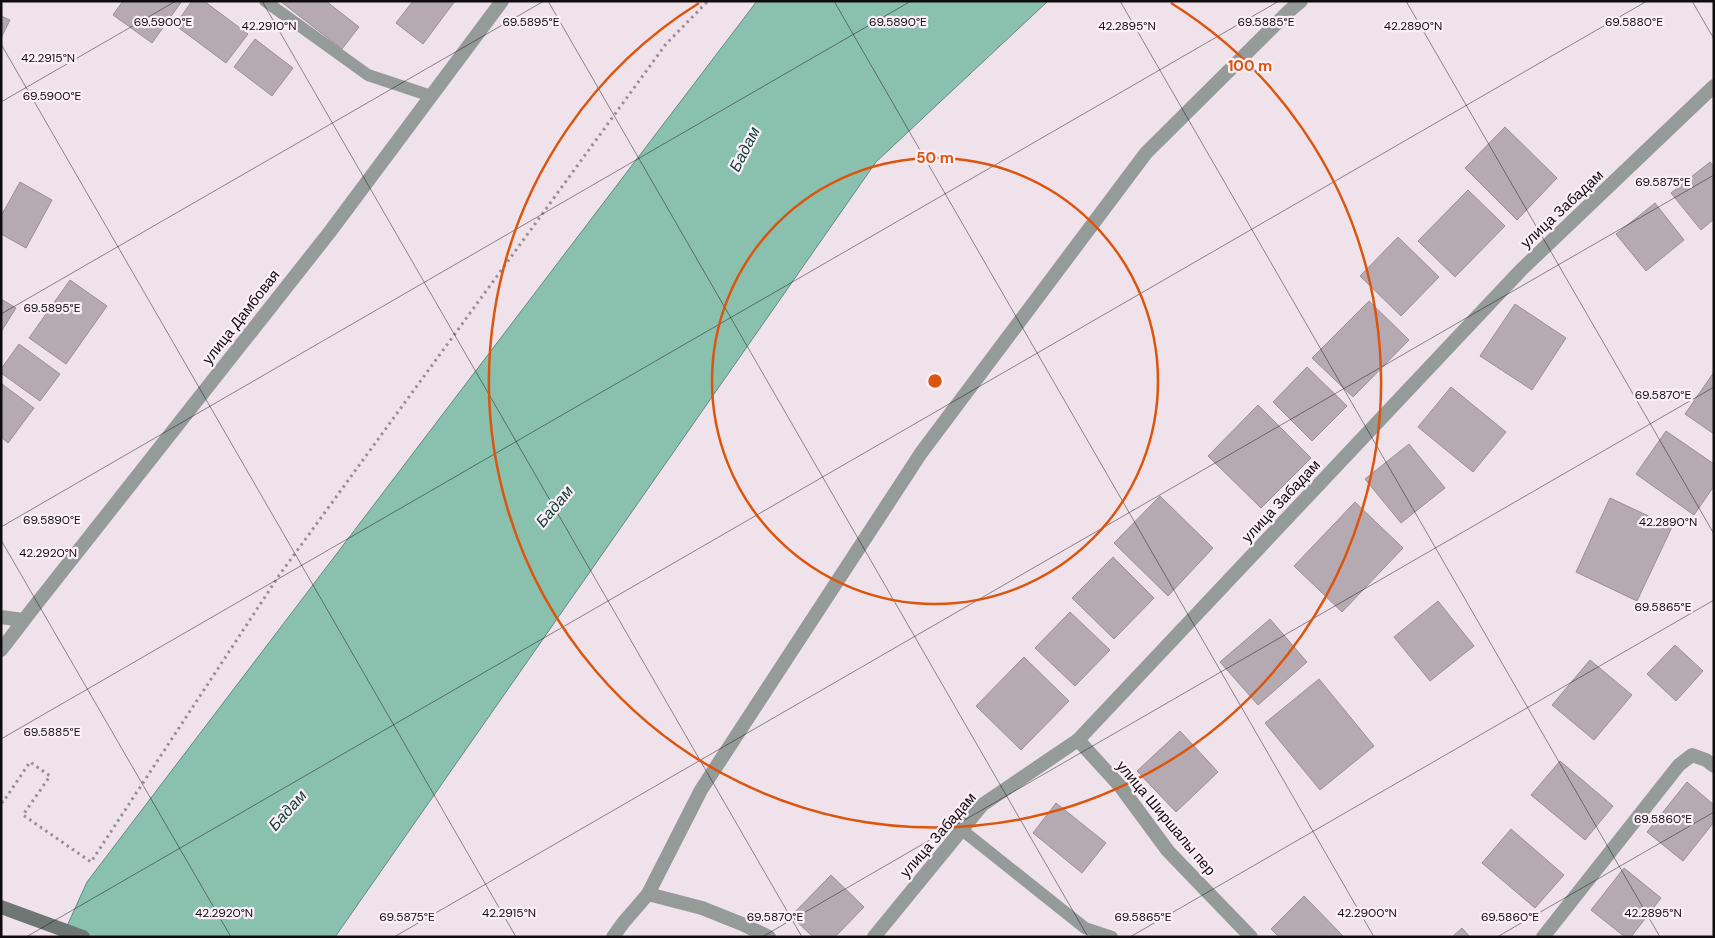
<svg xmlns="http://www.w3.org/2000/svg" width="1715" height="938" viewBox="0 0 1715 938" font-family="'DM Sans',sans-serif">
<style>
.water{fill:#89c0ae;stroke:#658a7e}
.building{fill:#b6aab2;stroke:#9b9098}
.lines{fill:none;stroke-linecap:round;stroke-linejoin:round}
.path{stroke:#999096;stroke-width:3;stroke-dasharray:2.5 4;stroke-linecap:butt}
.service{stroke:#959b99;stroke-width:12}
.minor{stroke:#959b99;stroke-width:14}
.tertiary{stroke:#959b99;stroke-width:14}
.secondary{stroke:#6e7774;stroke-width:14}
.ticks{fill:none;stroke:#100c0e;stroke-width:1;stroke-opacity:0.45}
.ring{fill:none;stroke:#dd550c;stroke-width:2.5}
.labels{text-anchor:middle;stroke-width:4.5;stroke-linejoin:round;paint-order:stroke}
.street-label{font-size:15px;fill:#100c0e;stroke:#fceff8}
.water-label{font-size:16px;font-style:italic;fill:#0d3e32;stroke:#fceff8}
.ticks-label{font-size:12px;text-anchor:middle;fill:#100c0e;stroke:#fceff8;stroke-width:4.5;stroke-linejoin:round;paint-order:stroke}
.centre{fill:#dd550c;stroke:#fceff8;stroke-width:2.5}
.ring-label{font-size:15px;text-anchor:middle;font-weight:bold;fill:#dd550c;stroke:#fceff8;stroke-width:4.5;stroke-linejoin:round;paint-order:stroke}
</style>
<rect width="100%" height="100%" fill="#efe2eb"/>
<path class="water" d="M757,1H1048L876,162L335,937H62L87,882Z"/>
<g class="building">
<path d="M123,1H182L152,43L113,15Z"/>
<path d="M192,1H204L248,34L226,63L175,25Z"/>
<path d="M280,1H326L359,27L342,49Z"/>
<path d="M413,1H455L423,44L396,23Z"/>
<path d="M1,16L10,20L1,38Z"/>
<path d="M255,39L293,68L272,96L234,67Z"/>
<path d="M1505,127L1557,178L1517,220L1465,168Z"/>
<path d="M1710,162L1714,167V219L1701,230L1671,193Z"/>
<path d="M20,182L52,200L26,248L1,234V216Z"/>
<path d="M1468,190L1505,226L1455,277L1418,241Z"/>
<path d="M1655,203L1684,240L1646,271L1616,234Z"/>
<path d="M1398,237L1439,277L1401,316L1360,276Z"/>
<path d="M70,280L107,306L66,364L29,338Z"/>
<path d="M1,299L16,308L1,332Z"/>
<path d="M1369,301L1409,340L1353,397L1312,358Z"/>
<path d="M1515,304L1566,338L1532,390L1480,356Z"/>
<path d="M19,344L60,374L40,401L1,373V369Z"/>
<path d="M1307,367L1347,406L1312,441L1273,402Z"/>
<path d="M1714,372V434L1685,414Z"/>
<path d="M2,384L34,408L8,443L1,437Z"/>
<path d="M1451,387L1506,432L1473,472L1418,427Z"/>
<path d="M1258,405L1311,458L1261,508L1208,456Z"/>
<path d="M1666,431L1714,464V486L1694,515L1636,474Z"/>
<path d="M1409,444L1445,488L1401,523L1365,479Z"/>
<path d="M1160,496L1213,548L1168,596L1114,543Z"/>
<path d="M1610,498L1672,527L1637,601L1576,572Z"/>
<path d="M1355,502L1403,548L1342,612L1294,566Z"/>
<path d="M1113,557L1154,598L1114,639L1072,598Z"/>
<path d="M1438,601L1474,646L1430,681L1394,637Z"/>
<path d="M1070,612L1110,650L1075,686L1035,648Z"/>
<path d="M1270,619L1307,662L1258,705L1220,662Z"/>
<path d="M1675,645L1703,671L1676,701L1647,674Z"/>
<path d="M1024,657L1069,701L1021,750L976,706Z"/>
<path d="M1590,660L1632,695L1594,740L1552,705Z"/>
<path d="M1319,679L1374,746L1320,790L1265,723Z"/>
<path d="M1180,731L1218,772L1176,812L1137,771Z"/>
<path d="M1560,761L1613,806L1585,840L1531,795Z"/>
<path d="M1687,782L1714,805V822L1683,861L1647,832Z"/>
<path d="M1056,803L1106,843L1082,873L1033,833Z"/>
<path d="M1511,829L1564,875L1535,908L1482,863Z"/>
<path d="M1624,868L1661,898L1631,937H1625L1591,910Z"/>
<path d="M831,875L864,907L835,937H813L791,916Z"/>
<path d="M1304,896L1344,937H1279L1271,929Z"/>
<path d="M1462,928L1470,937H1452Z"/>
</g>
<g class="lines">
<path class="path" d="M1,801L3,802L30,762L50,776L23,815L91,862L280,574L666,44L708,1"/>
<g class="service">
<path d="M265,1L368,75L431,96"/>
<path d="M962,830L1085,928L1112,937"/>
</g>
<g class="minor">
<path d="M1,617L23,620"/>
<path d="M1078,740L1120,786L1168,851L1251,937"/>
<path d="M648,894L701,790L921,453L1146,153L1289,11L1301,1"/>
<path d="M613,937L623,923L648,894L702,908L742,924L769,937"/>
<path d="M874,937L982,805L1078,740L1521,270L1714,86"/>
<path d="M1543,937L1679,765L1692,755L1706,760L1714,766"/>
</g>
<path class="tertiary" d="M1,650L34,607L329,233L502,1"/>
<path class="secondary" d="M1,907L83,937"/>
</g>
<path class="ticks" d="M262,1L802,937M548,1L1088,937M834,1L1374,937M1120,1L1660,937M1406,1L1714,534M1692,1L1714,39M1,44L516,937M1,102L176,1M1,314L544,1M1,527L911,1M1,540L231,937M1,739L1279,1M26,937L1647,1M394,937L1714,175M762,937L1714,387M1130,937L1714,600M1497,937L1714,812"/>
<g class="ring">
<circle cx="935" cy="381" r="223"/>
<path d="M1171 3A446 446 0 1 1 699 3"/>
</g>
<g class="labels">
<g class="street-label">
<text transform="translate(1562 209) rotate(-43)" y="5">улица Забадам</text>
<text transform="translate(241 317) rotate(-52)" y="5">улица Дамбовая</text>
<text transform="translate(1281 501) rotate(-47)" y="5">улица Забадам</text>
<text transform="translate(1166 818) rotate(50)" y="5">улица Ширшалы пер</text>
<text transform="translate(938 835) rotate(-49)" y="5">улица Забадам</text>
</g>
<g class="water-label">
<text transform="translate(744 149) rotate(-63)" y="6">Бадам</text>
<text transform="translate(554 506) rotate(-50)" y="6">Бадам</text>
<text transform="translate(287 810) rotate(-48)" y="6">Бадам</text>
</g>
</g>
<g class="ticks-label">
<text x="531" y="26">69.5895°E</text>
<text x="898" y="26">69.5890°E</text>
<text x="1634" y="26">69.5880°E</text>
<text x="163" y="26">69.5900°E</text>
<text x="1266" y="26">69.5885°E</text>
<text x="269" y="30">42.2910°N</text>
<text x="1127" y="30">42.2895°N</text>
<text x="1413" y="30">42.2890°N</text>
<text x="48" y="62">42.2915°N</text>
<text x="52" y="100">69.5900°E</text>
<text x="1663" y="186">69.5875°E</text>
<text x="52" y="312">69.5895°E</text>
<text x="1663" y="399">69.5870°E</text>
<text x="52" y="524">69.5890°E</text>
<text x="1668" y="526">42.2890°N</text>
<text x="48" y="557">42.2920°N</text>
<text x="1663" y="611">69.5865°E</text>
<text x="52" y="736">69.5885°E</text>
<text x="1663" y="823">69.5860°E</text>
<text x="224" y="917">42.2920°N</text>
<text x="509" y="917">42.2915°N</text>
<text x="1367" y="917">42.2900°N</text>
<text x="1653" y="917">42.2895°N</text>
<text x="407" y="921">69.5875°E</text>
<text x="775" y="921">69.5870°E</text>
<text x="1143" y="921">69.5865°E</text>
<text x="1510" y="921">69.5860°E</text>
</g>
<circle cx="935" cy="381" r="8" class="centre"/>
<g class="ring-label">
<text x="1250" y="71">100 m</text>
<text x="935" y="163">50 m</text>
</g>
<rect width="1715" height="938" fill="none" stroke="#100c0e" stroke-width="5"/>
</svg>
